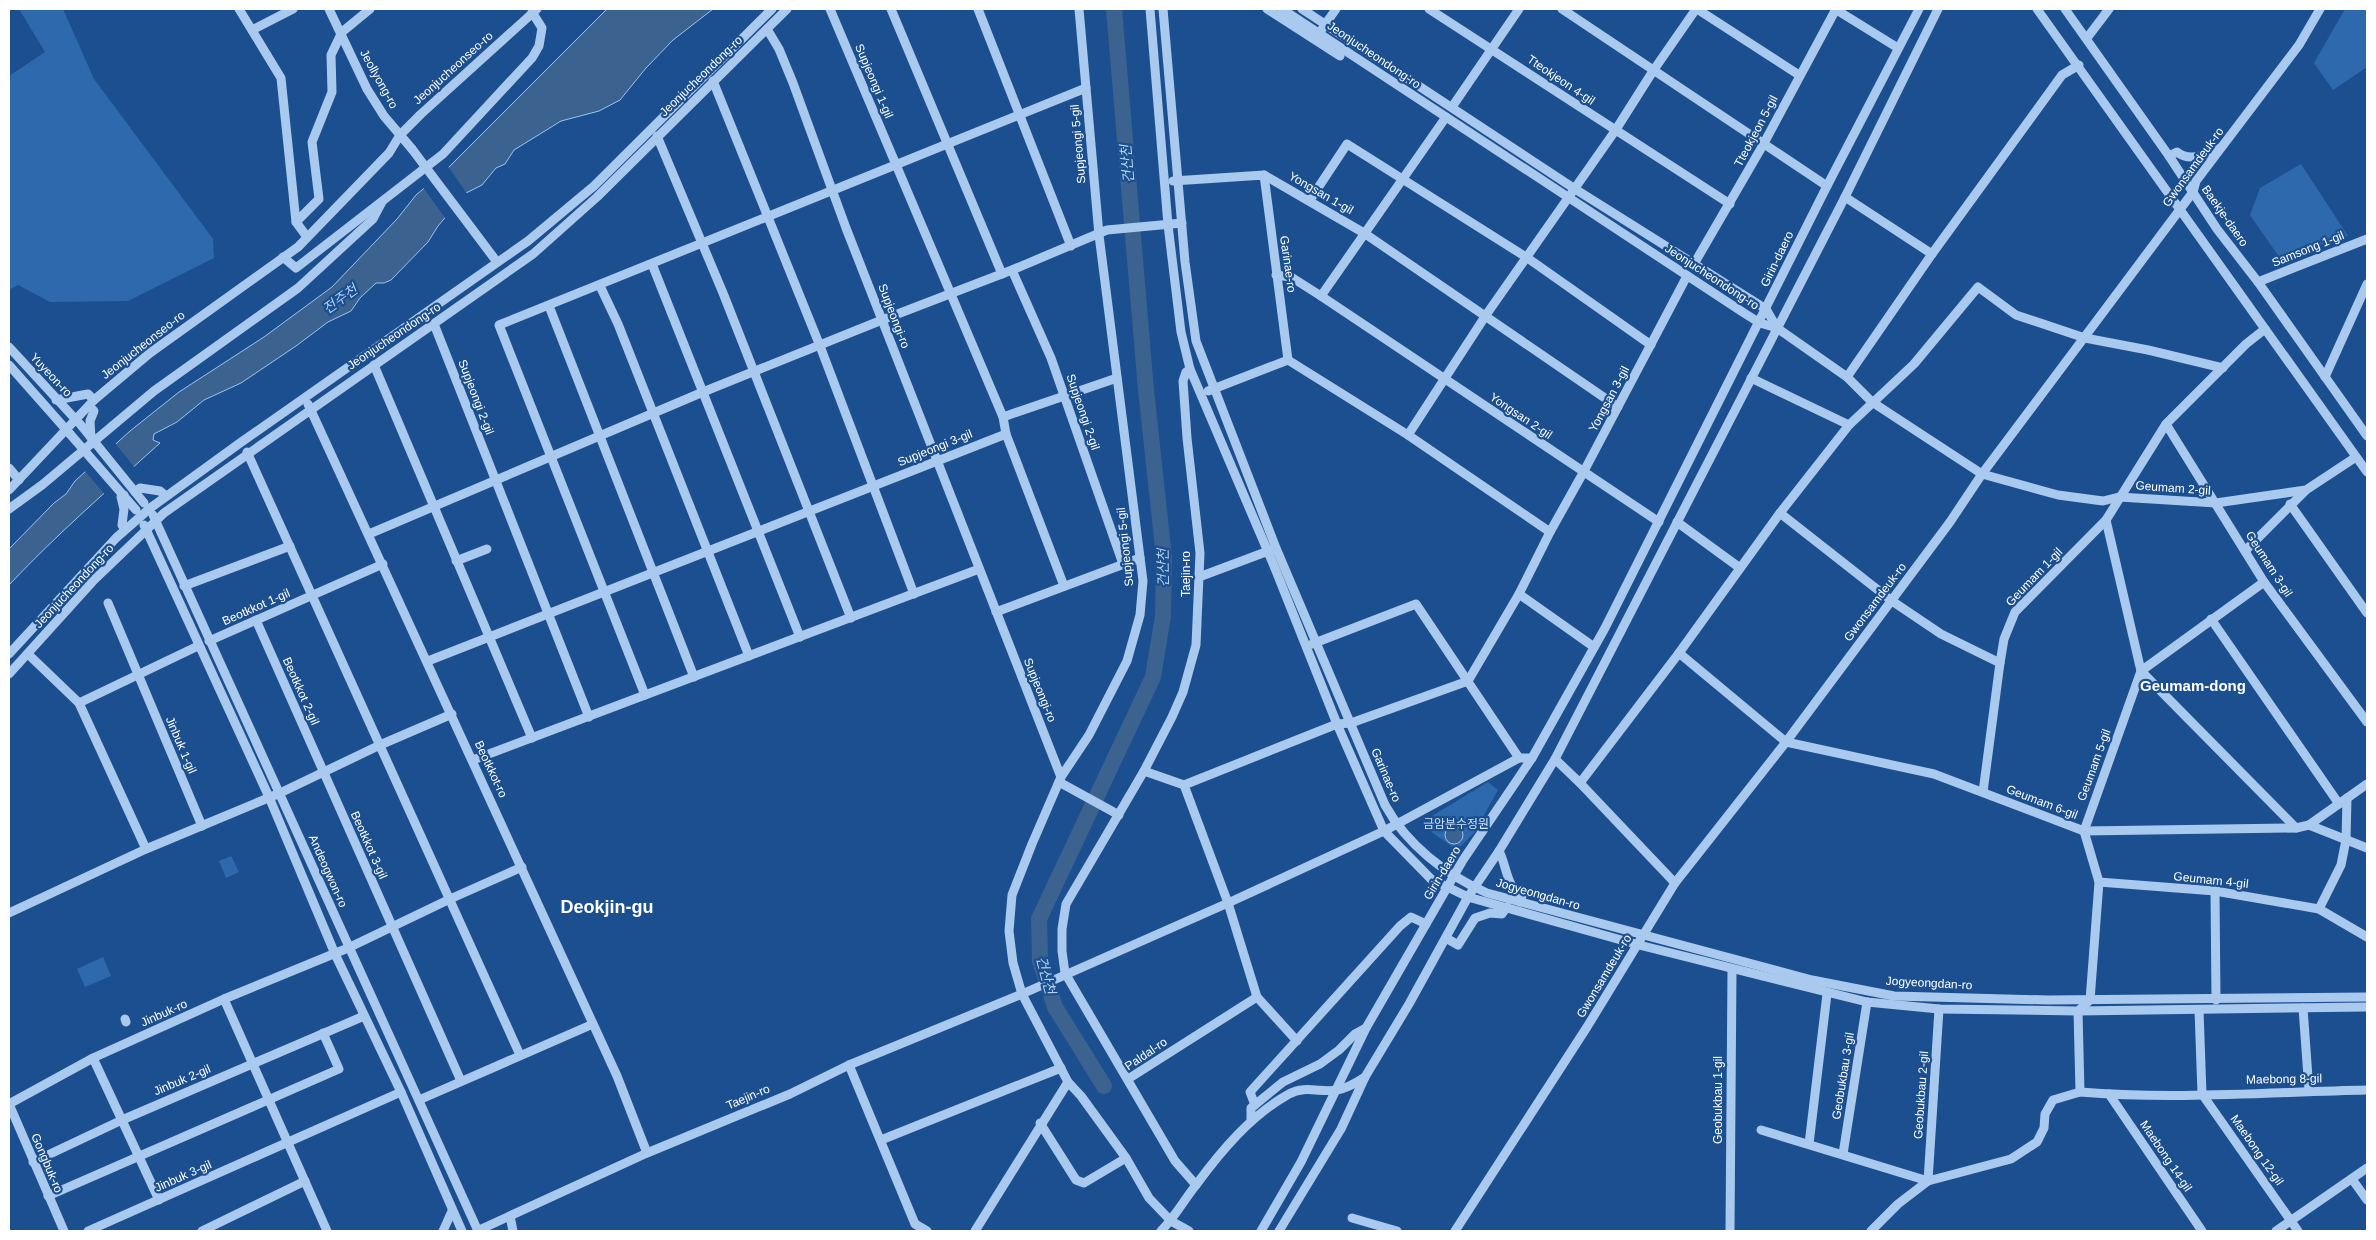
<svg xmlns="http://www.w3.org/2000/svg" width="2376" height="1240" viewBox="0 0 2376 1240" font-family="Arial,'Noto Sans KR',sans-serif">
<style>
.green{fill:#2e69ad}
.water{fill:#3c6290;stroke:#9cc4f0}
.pier{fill:#1b4f8f}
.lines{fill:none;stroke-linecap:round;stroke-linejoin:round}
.river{stroke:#3c6290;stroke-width:16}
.minor{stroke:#a9c9ee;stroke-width:9}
.minor-bridge{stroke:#a9c9ee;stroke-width:9}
.labels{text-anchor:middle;stroke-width:4.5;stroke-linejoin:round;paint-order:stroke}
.street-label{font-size:12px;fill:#fff;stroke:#1b4f8f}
.park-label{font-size:12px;fill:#cfe3fa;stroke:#1b4f8f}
.water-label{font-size:14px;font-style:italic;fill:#b5d3f5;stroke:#1b4f8f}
.quarter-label{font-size:15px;font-weight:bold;fill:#fff;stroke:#1b4f8f}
.district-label{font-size:18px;font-weight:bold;fill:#fff;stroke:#1b4f8f}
</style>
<rect width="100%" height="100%" fill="#1b4f8f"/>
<g class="green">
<path d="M19,9H63L94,79L213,239L214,258L128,301L50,302L18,285L9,290V76L45,52Z"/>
<path d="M2345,9H2367V67L2333,90L2314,63Z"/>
<path d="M2301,164L2348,236L2280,258L2250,215L2260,188Z"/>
<path d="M1488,782L1498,790L1474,833L1457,850L1427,829L1422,822Z"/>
<path d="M231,856L239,872L226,878L219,861Z"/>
<path d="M103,957L111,976L85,987L77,969Z"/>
</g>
<g class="water">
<path d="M607,9H713L673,40L646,68L620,100L599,111L561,121L514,150L505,164L496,168L482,185L466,193L438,226L428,242L391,280L384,283H376L360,298L351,311L328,322L296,346L241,383L204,400L177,422L154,434L153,440L160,443C108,490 57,534 9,585V549L54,503L66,494L75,481L130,431L179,392L264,337L332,287L397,219L416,195L447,169Z"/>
<circle cx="1454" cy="835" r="9"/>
</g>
<g class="pier">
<path d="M447,165L468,195L446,219L422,186Z"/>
<path d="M115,443L135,468L106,496L84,470Z"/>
</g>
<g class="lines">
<path class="river" d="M1104,1086L1055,1007L1040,961L1039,919L1153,677L1163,616L1164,557L1146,390L1114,9"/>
<g class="minor">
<path d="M239,9L281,78L296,222L307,237"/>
<path d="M329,9L367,89L384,116L412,149"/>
<path d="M830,9L1003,417L1006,434L1064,586"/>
<path d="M891,9L1002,274"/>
<path d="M978,9L1071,246"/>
<path d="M1079,9L1099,235L1143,581L1140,615L1127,661L1089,735L1061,777L1032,844L1012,895L1009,931L1013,963L1022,994L1068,1082L1081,1096L1126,1158L1149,1198L1171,1221L1189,1231"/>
<path d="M1150,9L1168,225L1181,332L1190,369L1274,566L1337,724L1384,831L1431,879L1468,897L1639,945L1867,1002L1939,1009L2078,1011L2367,1007"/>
<path d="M1163,9L1185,262L1196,341L1276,548L1385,805C1407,845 1446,875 1487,893L1812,980L1894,996L2048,1000L2367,997"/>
<path d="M1267,9L1340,56"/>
<path d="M1282,9L1744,313L1760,323L1777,328L1847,377L1872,402L1982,474L2058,495L2103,501L2119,497L2216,503L2306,490L2356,457"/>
<path d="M1302,9L1575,189L1766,309L1777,328"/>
<path d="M1429,9L1730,204"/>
<path d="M1562,9L1827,186"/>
<path d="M1697,9L1799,75"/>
<path d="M1835,9L1898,48"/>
<path d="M2037,9L2367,472"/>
<path d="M2065,9L2169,156L2217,229L2258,282L2367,436"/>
<path d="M767,29L779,49L793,83L846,228L1061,777"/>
<path d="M1322,29L1336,9"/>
<path d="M252,30L293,9"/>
<path d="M2087,38L2109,9"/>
<path d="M713,81L820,346L914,594"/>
<path d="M1452,107L1519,9"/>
<path d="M657,136L723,293L851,618"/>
<path d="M2169,156L2177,152C2189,162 2207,155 2220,148"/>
<path d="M1264,175L1364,233L1618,407"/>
<path d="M1173,181L1264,175L1288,360L1208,391"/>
<path d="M1845,197L1932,254"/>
<path d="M1310,200L1347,144L1526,257L1651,345"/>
<path d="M296,222L319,199L312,142L332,92L331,55L342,32L370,9"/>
<path d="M283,257L296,268L443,154L532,58L539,46L542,28L532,12"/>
<path d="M652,264L800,637"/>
<path d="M1694,264L1763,145L1836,9"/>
<path d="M1012,270L1051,358L1123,564"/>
<path d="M1276,275L1291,277L1321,296L1659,522"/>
<path d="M2258,282L2367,239"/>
<path d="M600,286L618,324L749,656"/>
<path d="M1321,296L1446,117"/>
<path d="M549,306L694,677"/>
<path d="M434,324L589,717"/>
<path d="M9,347L78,422"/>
<path d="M1288,360L1408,435L1550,532"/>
<path d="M9,365L70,434"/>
<path d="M374,365L532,738"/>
<path d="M1190,369L1186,372L1183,381L1187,438L1200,553L1196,645L1183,692L1172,717L1144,771L1066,904L1062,929V951L1065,973L1175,1161L1196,1185"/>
<path d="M1847,377L1932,254L2062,75L2079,65"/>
<path d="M2325,377L2367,284"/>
<path d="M1751,378L1849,425"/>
<path d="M56,400L88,394L94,400"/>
<path d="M308,404L617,1076L647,1153"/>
<path d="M89,406L94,411L90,421L91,438"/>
<path d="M1003,417L1117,378"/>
<path d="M2166,424L2264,582L2367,722"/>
<path d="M1408,435L1486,315L1615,131L1653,71L1696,9"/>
<path d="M247,452L520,1055"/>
<path d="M9,468L19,480"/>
<path d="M9,490L94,400L150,353L298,247L389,153L400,135L421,114L537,9"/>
<path d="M135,492L140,488L160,491L166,496"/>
<path d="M124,495L121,497L124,509L122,525L125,529"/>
<path d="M2290,504L2367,613"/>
<path d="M9,509L42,485L154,391L298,288L373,219L382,202"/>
<path d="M1780,513L1892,601L1941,634L2000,663"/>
<path d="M153,515L478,1231"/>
<path d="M2106,520L2141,671L2296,828"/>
<path d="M1677,522L1740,568"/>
<path d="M144,525L269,797L335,954L401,1092L462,1231"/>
<path d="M369,534L703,392L882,320L1012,270L1107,230L1182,223"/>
<path d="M2245,551L2305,491"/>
<path d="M456,561L487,549"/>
<path d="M1199,577L1271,550"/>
<path d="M184,586L290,546"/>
<path d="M1519,594L1594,647"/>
<path d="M108,603L202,826"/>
<path d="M996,612L1140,558"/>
<path d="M2211,619L2339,804"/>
<path d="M256,620L461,1081"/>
<path d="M209,641L383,564"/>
<path d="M1312,644L1416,604L1519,758"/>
<path d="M1679,653L1786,742L1934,774L2084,831L2296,828L2309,825L2367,784"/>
<path d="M9,654L116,538L149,509L240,443L528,241L594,186L772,9"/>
<path d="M28,654L79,703L146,849"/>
<path d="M428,661L1006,434"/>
<path d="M9,674L94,580L164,513L533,254L597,197L787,9"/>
<path d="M645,695L499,325L1086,88"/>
<path d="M79,703L198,646"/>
<path d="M1555,759L1580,783L1675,883"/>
<path d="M473,760L979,569"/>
<path d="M1144,771L1184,785L1228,903L1257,997L1297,1041"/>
<path d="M1059,782L1119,815"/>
<path d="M1580,783L1679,653L1780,513L1849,425L1914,364L1978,287L2016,315L2085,338L2148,350L2223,368"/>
<path d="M1184,785L1337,724L1351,723L1468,681L1519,594L1550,532L1583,473L1687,276"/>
<path d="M1983,792L2000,663L2004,639L2015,612L2106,520L2166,424L2246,344L2265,329"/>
<path d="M2309,825L2367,848"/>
<path d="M1499,851C1507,866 1506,887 1522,896L1520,902"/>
<path d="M2099,882L2215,891L2319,909L2367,937"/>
<path d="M2215,891L2216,1000"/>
<path d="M2319,909L2341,865L2346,840L2347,798"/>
<path d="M9,913L146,849L280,793L380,745L452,714"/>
<path d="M1446,938L1458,945L1475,918L1490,913L1502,914L1507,907"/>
<path d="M224,999L327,1231"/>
<path d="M2303,1008L2309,1091"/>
<path d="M2199,1010L2202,1094L2298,1231"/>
<path d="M125,1019L126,1022"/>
<path d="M93,1058L159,1200"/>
<path d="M849,1065L915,1224L927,1231"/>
<path d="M1128,1079L1257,997"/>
<path d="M2080,1092C2175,1100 2272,1092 2367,1090"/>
<path d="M2109,1094L2202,1231"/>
<path d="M419,1100L593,1024"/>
<path d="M9,1104L93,1058L224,999L348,948L450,899L522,867"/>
<path d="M9,1104L64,1231"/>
<path d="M1255,1105L1250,1092L1400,926L1411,917L1426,924"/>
<path d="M1251,1121V1108L1283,1082L1320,1064L1339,1050L1355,1034L1366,1028"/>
<path d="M1040,1123L1076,1180L1084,1183L1126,1158"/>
<path d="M1761,1130L1928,1181L1939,1009"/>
<path d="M881,1140L1061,1068"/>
<path d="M1809,1144L1827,994"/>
<path d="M1843,1154L1867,1002"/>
<path d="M33,1162L122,1120L364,1016"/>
<path d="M2352,1179L2367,1200"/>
<path d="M48,1196L339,1069L323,1033"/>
<path d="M510,1216L513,1231"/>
<path d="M1352,1218L1397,1231"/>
<path d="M88,1231L401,1092"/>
<path d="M202,1231L305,1181"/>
<path d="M443,1231L452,1211"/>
<path d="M477,1231L647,1153L790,1094L849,1065L1022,994L1228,903L1384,831L1519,758H1532"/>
<path d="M975,1231L1068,1082"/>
<path d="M1161,1231C1175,1217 1184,1200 1196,1185C1221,1151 1251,1115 1289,1094C1305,1085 1321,1093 1337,1090C1348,1088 1356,1083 1365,1077"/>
<path d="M1261,1231L1301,1162L1366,1028L1463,860L1532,758L1605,628L1827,186L1919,9"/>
<path d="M1279,1231L1341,1129L1365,1077L1409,1004L1468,897L1499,851L1555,759L1845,197L1938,9"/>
<path d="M1455,1231L1587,1027L1675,883L1786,742L1950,522L1982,474L2193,192L2196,181L2299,45L2320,9"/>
<path d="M1730,1231L1732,970"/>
<path d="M1871,1231L1898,1204L1928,1181L2011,1159L2037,1142L2044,1128L2045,1114L2053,1100L2080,1092L2078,1011L2090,1000L2099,882L2084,831L2141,671L2264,582"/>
<path d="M2276,1231L2367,1168"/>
</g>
<g class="minor-bridge">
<path d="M412,149L494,258"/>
<path d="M80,424L144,503"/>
<path d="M70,434L136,510"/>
</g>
</g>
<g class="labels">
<g class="street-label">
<text transform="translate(1374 55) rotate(34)" y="4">Jeonjucheondong-ro</text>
<text transform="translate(453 68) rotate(-42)" y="4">Jeonjucheonseo-ro</text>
<text transform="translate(701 76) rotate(-44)" y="4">Jeonjucheondong-ro</text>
<text transform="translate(379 79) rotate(61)" y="4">Jeollyong-ro</text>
<text transform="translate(1561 80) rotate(34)" y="4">Tteokjeon 4-gil</text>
<text transform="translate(874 81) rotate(67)" y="4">Supjeongi 1-gil</text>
<text transform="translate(1756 131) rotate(-62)" y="4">Tteokjeon 5-gil</text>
<text transform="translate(1078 144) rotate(-95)" y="4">Supjeongi 5-gil</text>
<text transform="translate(2193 167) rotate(-54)" y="4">Gwonsamdeuk-ro</text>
<text transform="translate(1321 193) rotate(30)" y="4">Yongsan 1-gil</text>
<text transform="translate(2225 216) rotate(55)" y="4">Baekje-daero</text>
<text transform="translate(2308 249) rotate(-22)" y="4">Samsong 1-gil</text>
<text transform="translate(1777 259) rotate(-64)" y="4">Girin-daero</text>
<text transform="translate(1288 264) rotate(82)" y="4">Garinae-ro</text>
<text transform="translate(1712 277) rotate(33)" y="4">Jeonjucheondong-ro</text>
<text transform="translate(894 316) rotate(69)" y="4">Supjeongi-ro</text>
<text transform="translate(394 336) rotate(-34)" y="4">Jeonjucheondong-ro</text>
<text transform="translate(143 345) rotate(-38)" y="4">Jeonjucheonseo-ro</text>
<text transform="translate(51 375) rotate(47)" y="4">Yuyeon-ro</text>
<text transform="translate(476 397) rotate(69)" y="4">Supjeongi 2-gil</text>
<text transform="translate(1609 399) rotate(-62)" y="4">Yongsan 3-gil</text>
<text transform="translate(1083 412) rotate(71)" y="4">Supjeongi 2-gil</text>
<text transform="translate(1521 416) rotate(34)" y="4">Yongsan 2-gil</text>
<text transform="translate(935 448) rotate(-22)" y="4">Supjeongi 3-gil</text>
<text transform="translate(2173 488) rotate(4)" y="4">Geumam 2-gil</text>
<text transform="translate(1125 547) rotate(-96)" y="4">Supjeongi 5-gil</text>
<text transform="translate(2269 564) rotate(57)" y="4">Geumam 3-gil</text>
<text transform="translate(1186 574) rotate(-90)" y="4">Taejin-ro</text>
<text transform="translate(2034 577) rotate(-46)" y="4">Geumam 1-gil</text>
<text transform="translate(74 586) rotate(-47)" y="4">Jeonjucheondong-ro</text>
<text transform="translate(1875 602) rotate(-53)" y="4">Gwonsamdeuk-ro</text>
<text transform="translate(256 607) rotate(-24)" y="4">Beotkkot 1-gil</text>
<text transform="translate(1040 690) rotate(68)" y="4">Supjeongi-ro</text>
<text transform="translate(301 691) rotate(66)" y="4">Beotkkot 2-gil</text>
<text transform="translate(181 745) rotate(67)" y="4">Jinbuk 1-gil</text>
<text transform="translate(2094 765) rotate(-70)" y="4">Geumam 5-gil</text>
<text transform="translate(491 769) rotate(65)" y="4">Beotkkot-ro</text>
<text transform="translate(1386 775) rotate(67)" y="4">Garinae-ro</text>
<text transform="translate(2042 802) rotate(21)" y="4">Geumam 6-gil</text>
<text transform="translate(369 845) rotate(66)" y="4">Beotkkot 3-gil</text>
<text transform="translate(328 871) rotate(66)" y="4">Andeogwon-ro</text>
<text transform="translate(1442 873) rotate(-59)" y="4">Girin-daero</text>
<text transform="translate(2211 880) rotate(6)" y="4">Geumam 4-gil</text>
<text transform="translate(1538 894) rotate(16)" y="4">Jogyeongdan-ro</text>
<text transform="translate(1604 976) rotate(-59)" y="4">Gwonsamdeuk-ro</text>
<text transform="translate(1929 983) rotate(3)" y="4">Jogyeongdan-ro</text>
<text transform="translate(164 1013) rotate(-24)" y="4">Jinbuk-ro</text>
<text transform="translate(1146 1054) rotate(-34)" y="4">Paldal-ro</text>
<text transform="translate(1843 1076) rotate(-81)" y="4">Geobukbau 3-gil</text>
<text transform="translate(2284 1079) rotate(-1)" y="4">Maebong 8-gil</text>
<text transform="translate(182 1080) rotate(-23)" y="4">Jinbuk 2-gil</text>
<text transform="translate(1921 1095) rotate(-86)" y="4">Geobukbau 2-gil</text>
<text transform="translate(748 1097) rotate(-23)" y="4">Taejin-ro</text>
<text transform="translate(1718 1100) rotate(-90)" y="4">Geobukbau 1-gil</text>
<text transform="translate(2257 1150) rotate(55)" y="4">Maebong 12-gil</text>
<text transform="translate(2166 1156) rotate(56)" y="4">Maebong 14-gil</text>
<text transform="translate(47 1163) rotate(67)" y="4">Gongbuk-ro</text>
<text transform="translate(183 1176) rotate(-24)" y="4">Jinbuk 3-gil</text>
</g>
<g class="park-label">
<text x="1456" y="828">금암분수정원</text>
</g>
<g class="water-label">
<text transform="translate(1127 164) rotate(-95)" y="5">건산천</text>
<text transform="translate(340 299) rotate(-36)" y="5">전주천</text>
<text transform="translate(1163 568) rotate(-91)" y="5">건산천</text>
<text transform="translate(1046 975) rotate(75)" y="5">건산천</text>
</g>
<g class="quarter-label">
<text x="2193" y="691">Geumam-dong</text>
</g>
<g class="district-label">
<text x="607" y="913">Deokjin-gu</text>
</g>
</g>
<rect width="2376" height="1240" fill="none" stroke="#ffffff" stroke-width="20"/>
</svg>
